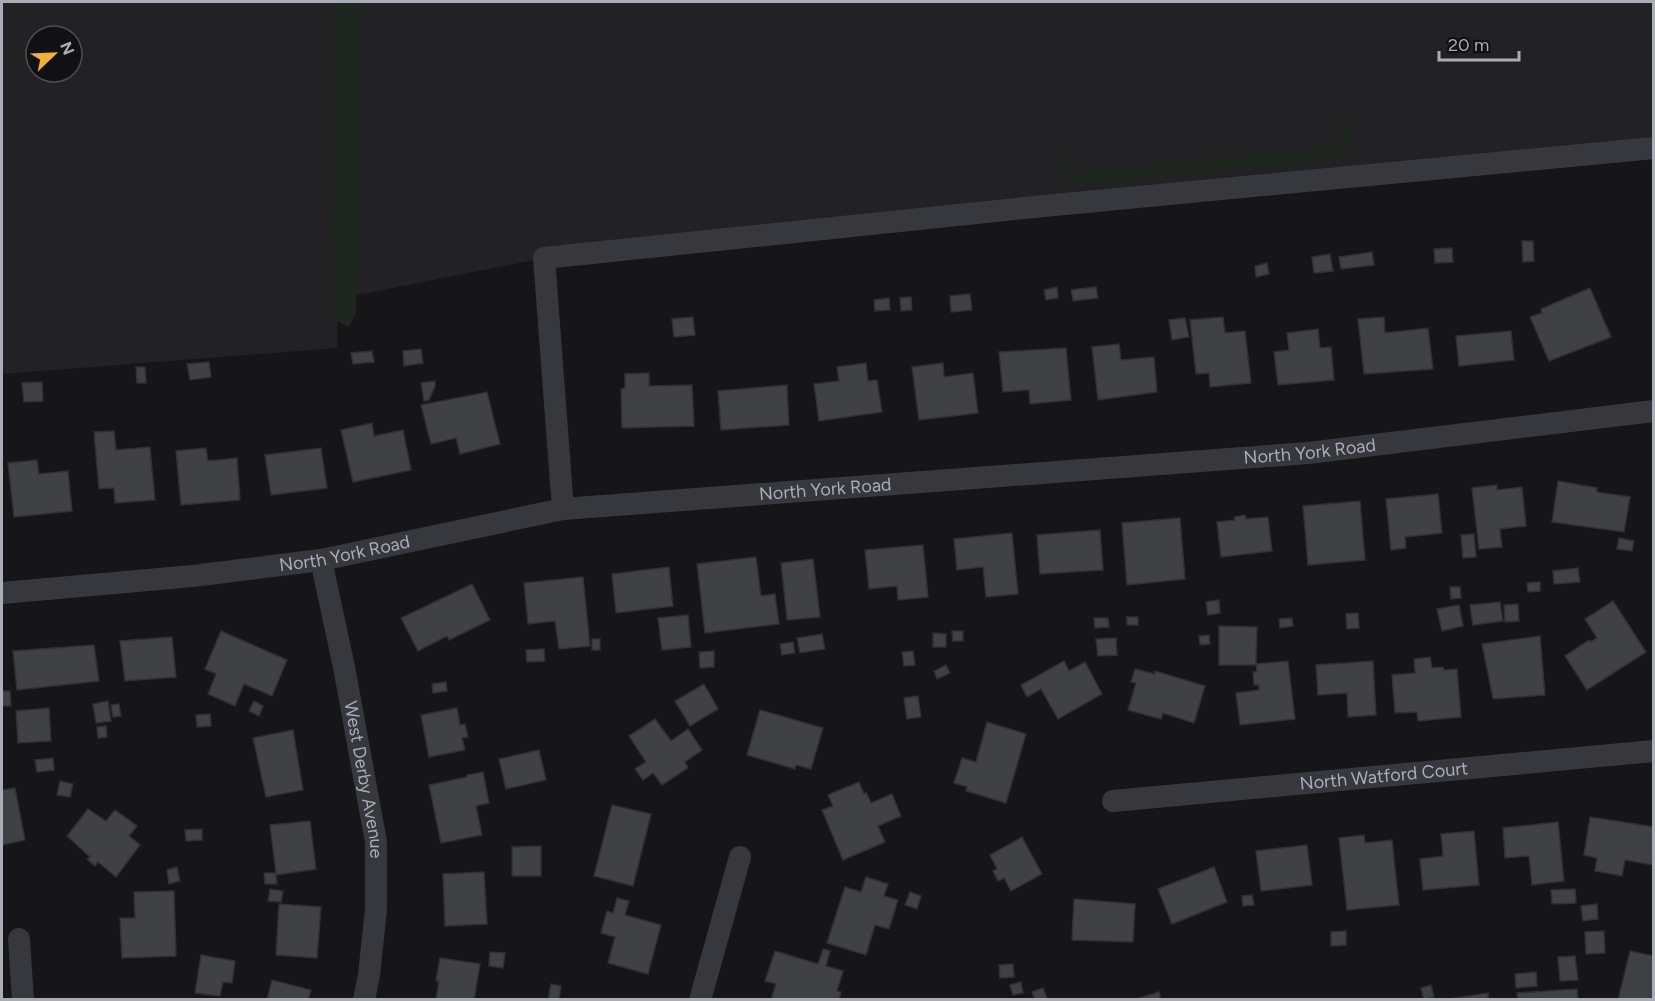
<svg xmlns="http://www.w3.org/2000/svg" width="1655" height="1001" viewBox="0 0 1655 1001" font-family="Figtree,sans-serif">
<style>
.built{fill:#222225;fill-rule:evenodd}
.green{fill:#1e261f}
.building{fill:#404145;stroke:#303034;stroke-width:1.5}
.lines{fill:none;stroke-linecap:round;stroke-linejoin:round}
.minor{stroke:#37383d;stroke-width:22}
.labels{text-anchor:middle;stroke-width:5;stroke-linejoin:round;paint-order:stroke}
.street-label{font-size:18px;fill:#a8adb8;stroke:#111113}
</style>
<rect width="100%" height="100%" fill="#161618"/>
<path class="built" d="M2,2H1653V146L544,258L338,299L337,348L2,374ZM36,36H72V72H36Z"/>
<g class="green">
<path d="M335,2H361L356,314L348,327L334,319L331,240Z"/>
<path d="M1345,121L1350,122L1351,125C1351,141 1354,155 1336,160L1073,186C1056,181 1057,167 1056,152L1060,148L1063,151L1065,173L1346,146L1343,126Z"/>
</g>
<g class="building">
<path d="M1522,241H1533L1534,261L1523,262Z"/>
<path d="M1452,248L1453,262L1435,263L1434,249Z"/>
<path d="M1372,252L1374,265L1341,269L1339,257Z"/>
<path d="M1330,254L1333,271L1314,273L1312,257Z"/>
<path d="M1267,263L1269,274L1256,277L1255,266Z"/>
<path d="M1057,287L1058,298L1046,300L1044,290Z"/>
<path d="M1096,287L1098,298L1073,301L1071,290Z"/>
<path d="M1590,288L1611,337L1549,361L1530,317L1542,313L1541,309Z"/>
<path d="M970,294L972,310L951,312L950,296Z"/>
<path d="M911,297L912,310L901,311L900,298Z"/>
<path d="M889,298L890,310L875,311L874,300Z"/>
<path d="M693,317L695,335L674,337L672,319Z"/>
<path d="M1223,317L1225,333L1245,331L1251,383L1210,387L1209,373L1196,374L1190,320Z"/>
<path d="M1384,317L1385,333L1428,328L1433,369L1364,374L1358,319Z"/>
<path d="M1185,318L1189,337L1172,340L1169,320Z"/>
<path d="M1318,329L1320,348L1331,347L1334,380L1278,385L1274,352L1289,350L1287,333Z"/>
<path d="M1511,331L1514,360L1459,366L1456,336Z"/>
<path d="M1119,344L1121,360L1154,357L1157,392L1098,400L1092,347Z"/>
<path d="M1066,348L1071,400L1030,404L1029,390L1003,392L999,352Z"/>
<path d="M421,349L423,363L404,366L403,351Z"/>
<path d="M372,351L374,362L353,364L351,353Z"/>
<path d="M209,362L211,377L190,380L187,364Z"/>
<path d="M866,363L868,381L877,380L882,412L819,421L814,384L839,381L837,367Z"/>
<path d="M943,363L944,377L973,373L978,413L919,420L912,367Z"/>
<path d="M136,367H145L146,383H137Z"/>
<path d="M649,373V386L692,385L694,426L622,428L621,389L625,388V374Z"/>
<path d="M435,381V386L429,400L424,401L421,383Z"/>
<path d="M42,382L43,401L24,402L22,383Z"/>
<path d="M787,385L789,425L721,430L718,391Z"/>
<path d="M487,392L500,444L460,454L456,438L431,444L421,405Z"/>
<path d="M372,423L374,436L403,430L411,470L353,482L341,430Z"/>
<path d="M114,431L116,450L150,447L155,500L115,503L114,488L99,489L94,432Z"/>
<path d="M206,448L208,461L237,458L240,500L181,505L176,451Z"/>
<path d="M321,448L327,488L271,495L265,455Z"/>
<path d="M37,460L39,474L68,471L72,511L14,517L8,463Z"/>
<path d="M1558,481L1597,488V492L1630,497L1624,532L1552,522Z"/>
<path d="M1497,485V490L1522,487L1526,526L1500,529L1502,547L1479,549L1472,488Z"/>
<path d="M1438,494L1442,533L1405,537L1406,548L1391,550L1386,499Z"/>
<path d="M1360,501L1365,560L1308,565L1303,506Z"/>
<path d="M1245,515L1246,519L1268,517L1272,551L1221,557L1217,522L1235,520L1234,517Z"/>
<path d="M1180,518L1185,579L1127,585L1122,523Z"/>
<path d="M1100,530L1103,570L1040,574L1037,535Z"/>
<path d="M1012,533L1018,594L986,597L983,567L957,570L954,539Z"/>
<path d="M1474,534L1476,557L1463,558L1461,535Z"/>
<path d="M1619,538L1634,541L1632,551L1617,549Z"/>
<path d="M923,545L928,597L898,600L897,586L869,589L865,550Z"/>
<path d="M756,557L761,596L775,594L779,624L705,633L697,564Z"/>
<path d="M813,559L820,617L787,620L781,563Z"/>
<path d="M669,567L673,606L616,613L612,574Z"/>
<path d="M1578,568L1580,582L1554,584L1553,571Z"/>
<path d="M583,577L590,646L559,649L555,621L528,624L524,583Z"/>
<path d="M1540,582V591L1528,592L1527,583Z"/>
<path d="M472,584L490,620L449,640L447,636L418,651L401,618Z"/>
<path d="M1450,587H1460L1461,598L1451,599Z"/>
<path d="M1219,600L1220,613L1208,615L1206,602Z"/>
<path d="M1613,601L1646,652L1587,690L1565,656L1589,640L1590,642L1597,638L1585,619Z"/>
<path d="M1500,602L1503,621L1473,625L1470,605Z"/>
<path d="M1518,604L1519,621L1505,622L1504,605Z"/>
<path d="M1459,605L1463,626L1442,631L1437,609Z"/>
<path d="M1358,613L1359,628L1347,629L1346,614Z"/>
<path d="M688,615L691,647L662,650L658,618Z"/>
<rect x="1127" y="617" width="11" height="8"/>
<path d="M1094,618H1108L1109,627L1095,628Z"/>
<path d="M1292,618L1293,626L1280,628L1279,619Z"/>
<path d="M1219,626L1257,627L1256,665H1219Z"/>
<path d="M221,631L287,660L272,696L244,684L235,706L208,694L216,674L205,669Z"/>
<path d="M952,631H963V641H953Z"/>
<path d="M933,633L946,634V647H933Z"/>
<path d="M822,634L825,649L800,653L797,638Z"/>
<path d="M1209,635L1210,644L1200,645L1199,636Z"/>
<path d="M1540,636L1545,695L1493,699L1482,644Z"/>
<path d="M172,637L176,677L125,681L120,641Z"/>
<path d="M1116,638L1117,655L1098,656L1096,639Z"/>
<rect x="592" y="639" width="8" height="11"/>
<path d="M793,642L795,653L782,655L780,644Z"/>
<path d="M94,645L99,681L17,690L13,651Z"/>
<path d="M544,649L545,661L527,662L526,650Z"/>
<path d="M714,651V667L700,668L699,652Z"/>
<path d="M913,651L915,665L904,666L902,652Z"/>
<path d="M1430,657L1432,668L1443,667L1444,670L1457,669L1461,717L1418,721L1417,712L1395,713L1392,675L1415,673L1414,659Z"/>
<path d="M1064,661L1069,671L1085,662L1102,694L1058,719L1041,689L1027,697L1021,685Z"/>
<path d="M1288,661L1295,719L1240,725L1236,693L1259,690V685H1254L1253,672H1257L1256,664Z"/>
<path d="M1373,661L1376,715L1348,717L1347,693L1318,695L1316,665Z"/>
<path d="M946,665L950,673L937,679L934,671Z"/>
<path d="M1135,669L1155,674V671L1205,686L1194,723L1163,713L1161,719L1128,710L1136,683L1131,682Z"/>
<path d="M446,682L447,691L433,693L432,684Z"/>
<path d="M704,684L718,709L690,726L675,701Z"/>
<path d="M2,691H10L11,706H2Z"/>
<path d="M918,696L921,717L907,719L904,698Z"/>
<path d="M108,701L111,721L96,723L93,704Z"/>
<path d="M254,701L263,706L259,716L249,711Z"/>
<path d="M119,704L121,716L113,717L111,705Z"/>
<path d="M49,708L51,741L18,743L16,711Z"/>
<path d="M457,708L460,725L465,724L468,737L462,738L465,750L429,757L421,715Z"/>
<path d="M760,710L823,728L811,769L796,765L795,769L747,755Z"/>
<path d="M210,714L211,726L197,727L196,715Z"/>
<path d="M655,719L671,741L688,729L702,750L685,762L688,768L662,785L653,773L643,780L635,769L646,762L629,736Z"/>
<path d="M987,722L1026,734L1006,803L966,791L967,787L954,783L962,758L976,762Z"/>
<path d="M106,726L107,737L98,738L97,727Z"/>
<path d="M293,730L303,790L266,797L253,738Z"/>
<path d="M539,750L546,780L506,789L499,759Z"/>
<path d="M53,758L54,770L37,772L35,760Z"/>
<path d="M483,772L489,803L476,806L482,835L441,843L429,785L467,777V775Z"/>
<path d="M60,781L73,784L70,797L57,795Z"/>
<path d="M859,782L864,794L866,792L871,803L892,794L901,816L878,826L885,842L843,860L822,810L833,806L828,795Z"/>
<path d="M15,788L25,840L2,845V790Z"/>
<path d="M612,805L651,814L633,886L594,876Z"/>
<path d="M88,809L106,821L115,810L137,826L129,836L140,845L116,877L98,862L95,866L87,859L90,857L67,836Z"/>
<path d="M1590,817L1654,827V865L1625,860L1622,876L1595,871L1597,858L1584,855Z"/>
<path d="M310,821L316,869L276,875L277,884H265L264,873H276L270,825Z"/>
<path d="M1558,822L1564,881L1532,885L1529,856L1505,858L1503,828Z"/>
<path d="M202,829V840L186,841L185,830Z"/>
<path d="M1474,831L1479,885L1423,890L1420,859L1443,856L1441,834Z"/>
<path d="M1364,835L1365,843L1392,840L1399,905L1347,910L1339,838Z"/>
<path d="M1022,837L1042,874L1011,891L1004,878L998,881L993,871L997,869L990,855Z"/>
<path d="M1307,845L1312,885L1261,891L1256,851Z"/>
<path d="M541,846V876H512V847Z"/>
<path d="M177,867L180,881L169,884L167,870Z"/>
<path d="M1214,867L1227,902L1172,924L1158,889Z"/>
<path d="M484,872L487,924L445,926L443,874Z"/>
<path d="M866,877L888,884L884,896L898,900L889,929L875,925L866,955L827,943L845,887L861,892Z"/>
<path d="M270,889L283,891L281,902L268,901Z"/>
<path d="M1575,889L1576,903L1552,904L1551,890Z"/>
<path d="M174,891L176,956L122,958L120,918H135L134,892Z"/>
<path d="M910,892L921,896L917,909L905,905Z"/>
<path d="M1252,895L1254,905L1243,906L1242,896Z"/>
<path d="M617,898L629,901L625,915L661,925L648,974L608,963L615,937L601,933L607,911L613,913Z"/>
<path d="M1074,899L1135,904L1133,942L1072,940Z"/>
<path d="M279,904L321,907L317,958L276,955Z"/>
<path d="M1597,904L1598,919L1583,921L1581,906Z"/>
<path d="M1346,931V945L1331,946V932Z"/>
<path d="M1604,931L1605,953L1586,954L1585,932Z"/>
<path d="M823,949L830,951L826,966L843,971L837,991L841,992L839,1000H771L776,984L765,981L775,951L818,964Z"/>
<path d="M1630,951L1654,956V1000H1618Z"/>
<path d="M490,952L505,953L503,968L489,966Z"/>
<path d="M201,955L235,961L232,983L223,982L220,996L195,993Z"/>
<path d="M1575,956L1578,980L1560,981L1558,957Z"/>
<path d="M440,958L480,964L474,1000H436L439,981H436Z"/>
<path d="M1013,964L1014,977L1000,978L999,965Z"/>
<path d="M1536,972L1537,986L1516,988L1515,974Z"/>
<path d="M272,980L311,990L308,1000H267Z"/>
<path d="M1021,982L1023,993L1013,995L1010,985Z"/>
<path d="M551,984L561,986L559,1000H548Z"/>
<path d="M1431,985L1434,997L1424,1000L1421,988Z"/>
<path d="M1043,988L1047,998L1035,1000L1032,992Z"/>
<path d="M1577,989L1578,1000H1518L1517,993Z"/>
<path d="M1159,992L1161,1000H1133Z"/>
<path d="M1488,993V1000H1442Z"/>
</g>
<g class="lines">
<g class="minor">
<path d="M563,509L544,258L1044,206L1654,148"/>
<path id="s1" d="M321,560L344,667L376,842V909L369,975L364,1000"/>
<path id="s2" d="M2,593L193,576L321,560L563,509L1308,453L1654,411"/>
<path id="s3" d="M1113,801L1654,751"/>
<path d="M19,939L23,1000"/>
<path d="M700,1000L740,857"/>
</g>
</g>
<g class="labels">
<g class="street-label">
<text dy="6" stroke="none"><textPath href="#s2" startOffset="1317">North York Road</textPath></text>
<text dy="6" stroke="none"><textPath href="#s2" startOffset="831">North York Road</textPath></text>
<text dy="6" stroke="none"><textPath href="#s2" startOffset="345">North York Road</textPath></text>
<text dy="6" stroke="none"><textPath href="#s3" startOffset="272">North Watford Court</textPath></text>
<text dy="6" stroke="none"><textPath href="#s1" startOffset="224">West Derby Avenue</textPath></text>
</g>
</g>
<rect width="1655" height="1001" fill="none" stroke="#a8adb8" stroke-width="6"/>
<g transform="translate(54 54) rotate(67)"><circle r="28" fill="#111113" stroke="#4d4f55" stroke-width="1.5"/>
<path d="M0-4.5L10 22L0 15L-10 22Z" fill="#f2b134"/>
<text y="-9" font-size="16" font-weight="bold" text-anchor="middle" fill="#a8adb8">N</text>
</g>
<path d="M1439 51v9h80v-9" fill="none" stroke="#a8adb8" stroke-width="3"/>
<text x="1448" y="51" font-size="18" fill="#a8adb8" stroke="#111113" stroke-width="4.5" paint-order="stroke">20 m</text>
</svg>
